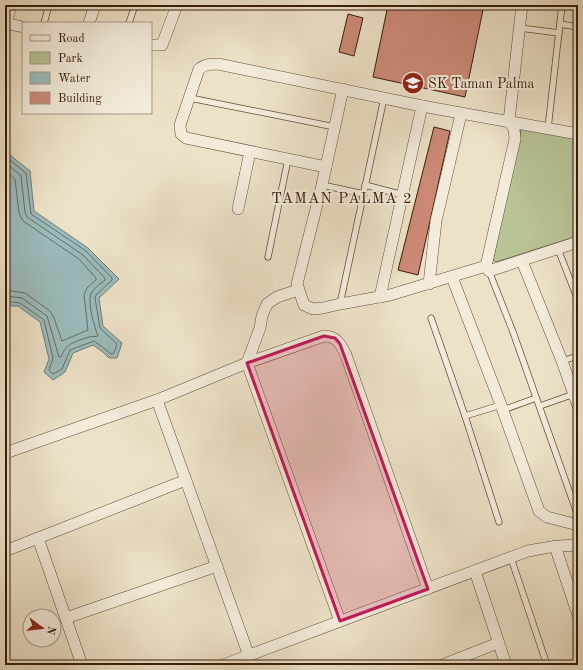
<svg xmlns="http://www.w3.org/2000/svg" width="583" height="670" viewBox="0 0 583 670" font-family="'Old Standard TT',serif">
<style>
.green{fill:#b8c396;stroke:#777050}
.water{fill:#9bbcbd;stroke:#737c75}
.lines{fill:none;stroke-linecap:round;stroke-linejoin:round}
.shore{stroke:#686c64;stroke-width:1}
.building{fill:#cc8977;stroke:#361d0a}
.service-casing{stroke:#644e3a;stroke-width:7}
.minor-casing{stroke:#644e3a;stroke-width:12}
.service{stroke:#f3ecdb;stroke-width:5.5}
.minor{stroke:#f3ecdb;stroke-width:11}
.marked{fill:#c2185b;fill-opacity:0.2;stroke:#c2185b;stroke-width:3;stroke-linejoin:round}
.labels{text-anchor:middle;stroke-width:4;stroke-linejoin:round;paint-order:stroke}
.poi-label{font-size:14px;fill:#361d0a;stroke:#f3ecdb;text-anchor:start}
.neighbourhood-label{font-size:15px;letter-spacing:1px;fill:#361d0a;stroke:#f3ecdb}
</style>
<rect width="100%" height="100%" fill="#ede2c8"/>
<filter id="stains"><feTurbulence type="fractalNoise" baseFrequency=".005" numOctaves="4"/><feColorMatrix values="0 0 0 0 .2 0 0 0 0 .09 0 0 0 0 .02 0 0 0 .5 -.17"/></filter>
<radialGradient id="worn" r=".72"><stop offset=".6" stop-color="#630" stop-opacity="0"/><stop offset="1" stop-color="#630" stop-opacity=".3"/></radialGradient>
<path class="green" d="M526,128L578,138V236L496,262L493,260L521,130Z"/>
<path class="water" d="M5,151L30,171L34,211L88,248L119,279L99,298L103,326L122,343L117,358H109L103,352L93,345L73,353L65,372L53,380L44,372L49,359L40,322L18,306H5Z"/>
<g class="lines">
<g class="shore">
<path d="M5,156L26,173L31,214L86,251L112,278V280L96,295L95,298L100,328L117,344L114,353L111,354L105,349L94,341L70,350L62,369L53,374L49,370L53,358L44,320L20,303L5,301"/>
<path d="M5,162L21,176L25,212L27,217L83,255L105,278V280C100,284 93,289 91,294C87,303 95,328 98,336C95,337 92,336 89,337C75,342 67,342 61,357H59L47,316L22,298L5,296"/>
<path d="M5,170L15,179L19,213L23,221L79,259L96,278V280L87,288L84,295L88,330L62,341L54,318L50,311L25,293L5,290"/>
</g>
</g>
<g class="building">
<path d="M388,5H484L465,97L373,77Z"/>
<path d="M348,14L363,18L354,56L339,52Z"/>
<path d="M434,127L450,131L418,275L398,270Z"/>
</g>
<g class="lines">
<g class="service-casing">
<g id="service">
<path d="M44,23L49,5"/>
<path d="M129,23L135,5"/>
<path d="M560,24L578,27"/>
<path d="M520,28L559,33"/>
<path d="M190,98L335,127"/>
<path d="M548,128L562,5"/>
<path d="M322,185L364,194"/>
<path d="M365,185L403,195"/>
<path d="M558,249L578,300"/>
<path d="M268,257L288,159"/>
<path d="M489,271L513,332L578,516"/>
<path d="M340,304L384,98"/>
<path d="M431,318L465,416L499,522"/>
<path d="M562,361L578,356"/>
<path d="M540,406L574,394"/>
<path d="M503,410L536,398"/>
<path d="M465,416L501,405"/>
<path d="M511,558L547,665"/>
<path d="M466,656L469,665"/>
</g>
</g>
<g class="minor-casing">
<g id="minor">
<path d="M5,23L23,27"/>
<path d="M6,23L11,5"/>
<path d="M89,23L95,5"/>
<path d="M151,45H162L177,5"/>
<path d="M343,89L322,185L297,284L304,305L313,309L323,308L340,304L390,295L486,266L489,271L578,242"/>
<path d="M422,106L578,134"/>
<path d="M326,167L186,138L181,134L180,125L199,69C205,64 210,64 218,64L422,106L380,297"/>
<path d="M238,209L250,152"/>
<path d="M522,261L562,361L578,406"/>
<path d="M486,266L515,139L514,129L509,121L522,5"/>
<path d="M452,277L501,405L539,511L547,517L578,525"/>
<path d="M429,284L436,221L461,114"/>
<path d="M298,290L277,297L267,304L262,316L260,328L247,363L340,621"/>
<path d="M157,400L249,656"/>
<path d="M5,453L157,400L247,363L324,336C337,336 341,345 346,355L428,589"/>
<path d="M38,538L82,665"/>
<path d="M555,546L578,615"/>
<path d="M5,551L186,480"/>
<path d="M475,571L506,665"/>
<path d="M66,618L217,566"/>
<path d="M223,665L528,551C545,548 561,544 578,546"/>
<path d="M442,665L498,643"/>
</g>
</g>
<use href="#service" class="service"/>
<use href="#minor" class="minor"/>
</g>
<path class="marked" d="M324,336L335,338L340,344L428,589L340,621L247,363Z"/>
<defs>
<g id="school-disc" transform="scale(1.15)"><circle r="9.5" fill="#8f2418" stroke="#f3ecdb"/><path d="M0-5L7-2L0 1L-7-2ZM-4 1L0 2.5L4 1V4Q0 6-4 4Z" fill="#fff"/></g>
</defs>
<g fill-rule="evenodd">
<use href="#school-disc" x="413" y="83"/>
</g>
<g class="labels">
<g class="poi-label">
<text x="428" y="88">SK Taman Palma</text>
</g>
<g class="neighbourhood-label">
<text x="342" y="203">TAMAN PALMA 2</text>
</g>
</g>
<rect width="583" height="670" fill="none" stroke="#ede2c8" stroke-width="20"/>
<rect x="6" y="6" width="571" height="658" fill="none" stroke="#361d0a" stroke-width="2"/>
<rect x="10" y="10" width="563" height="650" fill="none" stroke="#361d0a"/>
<rect x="22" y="22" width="130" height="92" fill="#f3ecdb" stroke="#a79987"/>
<rect x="30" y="35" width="20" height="6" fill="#f3ecdb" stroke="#a79987"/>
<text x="58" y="42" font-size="12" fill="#361d0a">Road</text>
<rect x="30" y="52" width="20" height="12" fill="#b8c396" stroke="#a79987"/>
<text x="58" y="62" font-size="12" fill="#361d0a">Park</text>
<rect x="30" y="72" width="20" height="12" fill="#9bbcbd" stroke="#a79987"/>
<text x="58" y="82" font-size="12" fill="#361d0a">Water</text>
<rect x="30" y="92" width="20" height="12" fill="#cc8977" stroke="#a79987"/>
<text x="58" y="102" font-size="12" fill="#361d0a">Building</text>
<g transform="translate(42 628) rotate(105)"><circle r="19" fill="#f3ecdb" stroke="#a79987"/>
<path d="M0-3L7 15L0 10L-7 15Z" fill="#8f2418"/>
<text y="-6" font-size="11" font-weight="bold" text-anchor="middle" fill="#361d0a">N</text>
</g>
<rect width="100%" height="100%" filter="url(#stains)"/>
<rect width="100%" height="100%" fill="url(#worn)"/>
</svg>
